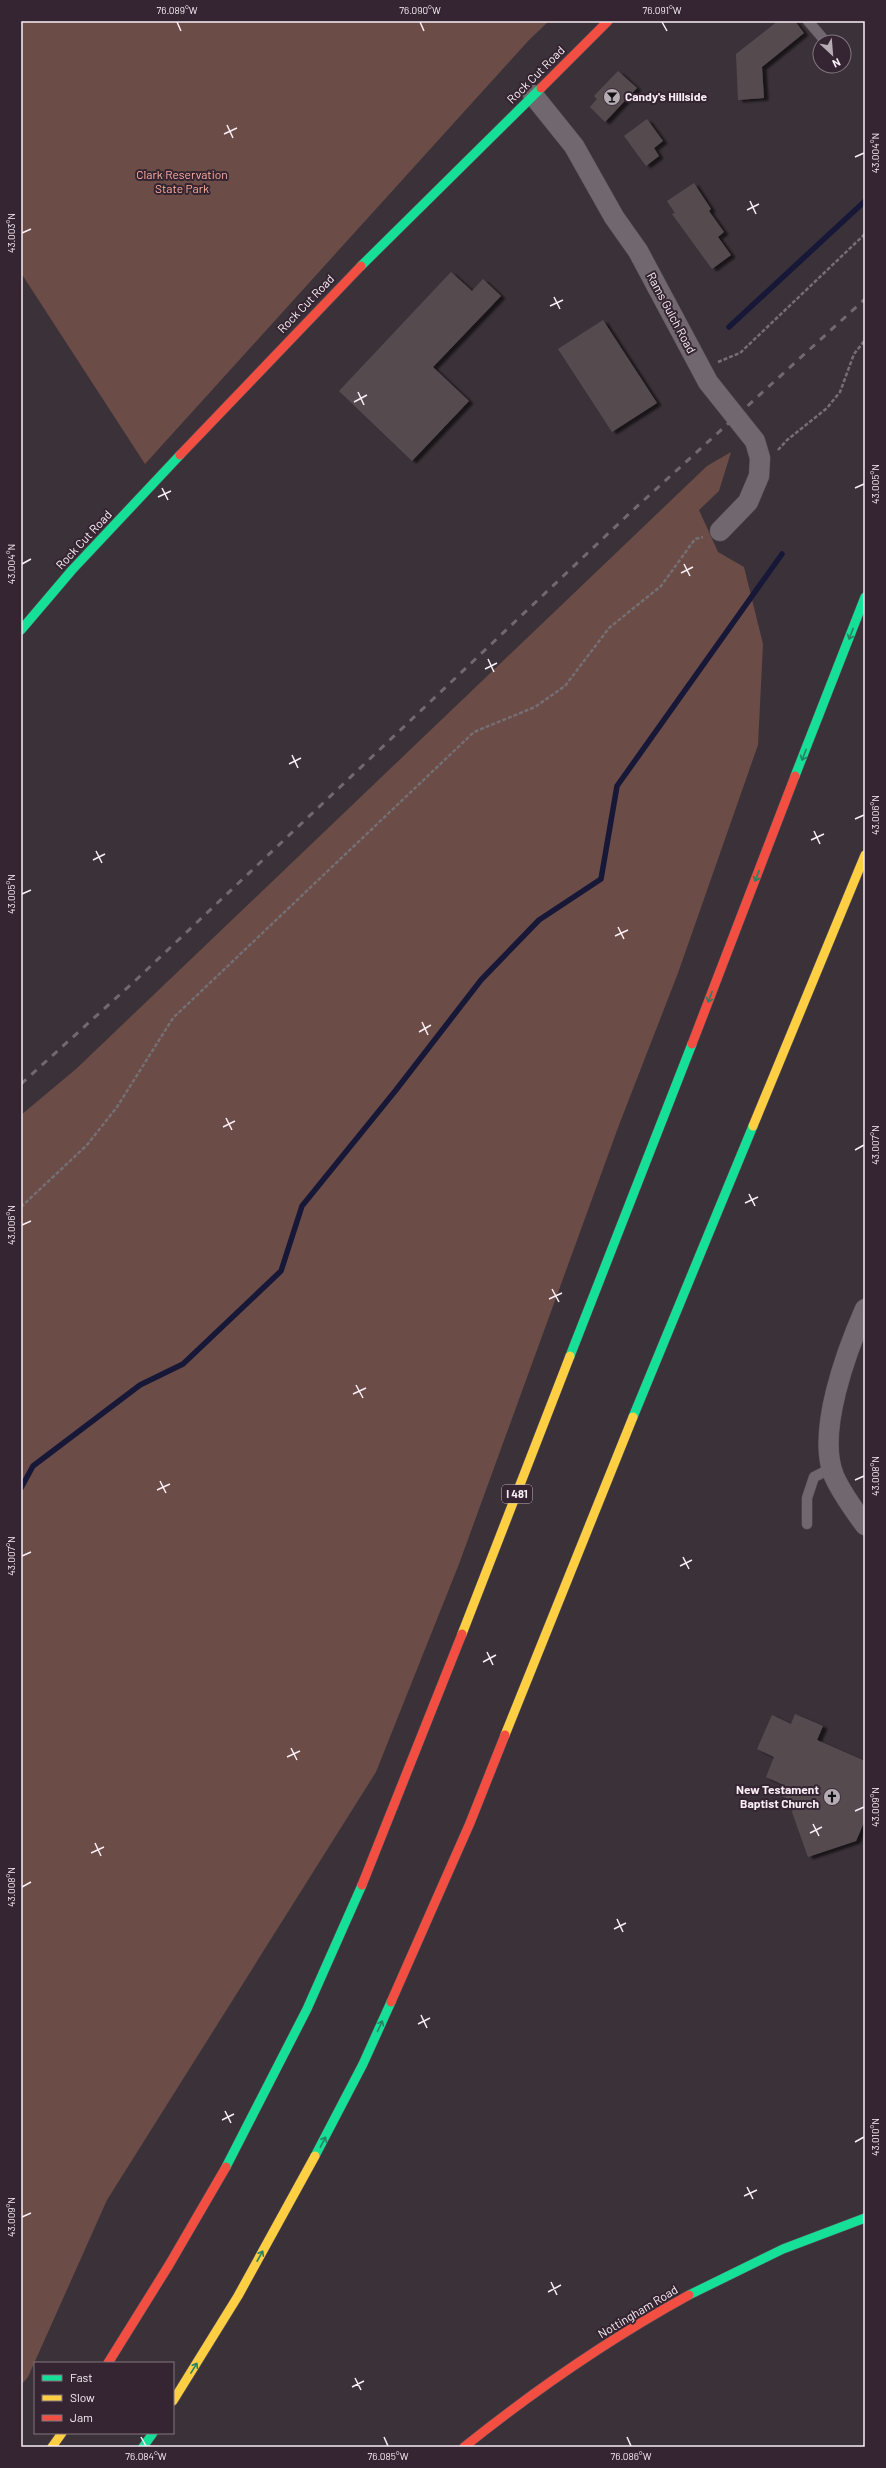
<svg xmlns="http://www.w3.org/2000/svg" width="886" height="2468" viewBox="0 0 886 2468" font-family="Barlow,sans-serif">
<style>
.green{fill:#6b4c47}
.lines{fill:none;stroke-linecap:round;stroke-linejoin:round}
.stream{stroke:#171738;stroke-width:5.5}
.building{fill:#554c50;filter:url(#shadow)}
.lane-casing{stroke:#595158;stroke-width:11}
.street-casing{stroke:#595158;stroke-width:21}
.fast-casing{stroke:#595158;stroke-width:10}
.slow-casing{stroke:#595158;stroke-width:10}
.jam-casing{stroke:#595158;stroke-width:10}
.path{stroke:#756f74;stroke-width:2.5;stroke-dasharray:4 2;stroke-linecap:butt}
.lane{stroke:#70686e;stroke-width:10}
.street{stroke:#70686e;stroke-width:20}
.fast{stroke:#16e098;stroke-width:9}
.slow{stroke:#ffcf43;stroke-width:9}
.jam{stroke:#f24e42;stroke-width:9}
.rail{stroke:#71696f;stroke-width:3;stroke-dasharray:7 7;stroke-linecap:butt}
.oneway{stroke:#268264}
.ticks{fill:none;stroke:#f9eef6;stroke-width:1.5}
.labels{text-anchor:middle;stroke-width:4;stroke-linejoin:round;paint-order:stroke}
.shield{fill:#352431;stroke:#beb1bb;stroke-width:1}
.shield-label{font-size:11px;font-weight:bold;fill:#f9eef6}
.street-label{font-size:12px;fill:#f9eef6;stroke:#352431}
.poi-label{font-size:12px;font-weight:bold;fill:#f9eef6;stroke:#352431;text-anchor:start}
.park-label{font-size:12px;fill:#feae9e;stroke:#352431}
.neatline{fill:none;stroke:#f9eef6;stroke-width:1.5}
.ticks-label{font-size:10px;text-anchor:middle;fill:#f9eef6}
</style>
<defs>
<filter id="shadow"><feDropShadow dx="4.5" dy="2.5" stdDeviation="1" flood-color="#0009"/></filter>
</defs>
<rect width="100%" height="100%" fill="#3b3239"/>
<g class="green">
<path d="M21,21H549L529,40L145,464L21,273Z"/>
<path d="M731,452L719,491L699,510L718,552L744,567L763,644L758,745L678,973L619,1125L459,1564L376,1772L107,2200L28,2377L21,2385V1115L76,1069L707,466Z"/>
</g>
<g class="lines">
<g class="stream">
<path d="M729,327L865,201"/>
<path d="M21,1488L33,1466L140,1385L183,1364L281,1271L302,1206L396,1090L481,980L539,920L601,879L617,786L782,554"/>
</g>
</g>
<g class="building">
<path d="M778,21H795L804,33L762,67L764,98L738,100L736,54Z"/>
<path d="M618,71L637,88L605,122L590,107L597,99L594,96Z"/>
<path d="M647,119L663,141L654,148L659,156L646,166L624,136Z"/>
<path d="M694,183L711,209L709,211L724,232L718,237L731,255L712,269L672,214L675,213L667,201Z"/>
<path d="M451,272L472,291L483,279L501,296L433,367L469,401L412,461L339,391Z"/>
<path d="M603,320L657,403L612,432L558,349Z"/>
<path d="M795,1714L823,1726L817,1740L865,1761V1820L856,1841L808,1857L792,1812L796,1802L782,1796L786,1786L766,1777L774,1757L757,1749L772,1715L791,1724Z"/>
</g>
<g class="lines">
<g class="lane-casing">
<g id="lane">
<path d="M808,21L826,42"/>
<path d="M807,1524V1498L814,1477L832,1468"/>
</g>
</g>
<g class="street-casing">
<g id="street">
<path d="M533,95L574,146L614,217L638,251L708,382L755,441L760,458L759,476L748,502L720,531"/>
<path d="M865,1309C847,1350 816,1432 834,1476C842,1494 854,1510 865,1525"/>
</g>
</g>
<g class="fast-casing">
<g id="fast">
<path d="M361,266L541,88"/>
<path d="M21,630L72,570L180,455"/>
<path d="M795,776L865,597"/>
<path d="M570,1356L692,1044"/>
<path d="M633,1417L753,1126"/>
<path d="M315,2156L363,2064L391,2002"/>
<path d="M226,2167L307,2009L362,1885"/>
<path d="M689,2295L783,2249L865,2218"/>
<path d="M143,2447L153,2433"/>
</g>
</g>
<g class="slow-casing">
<g id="slow">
<path d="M753,1126L865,855"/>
<path d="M462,1634L570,1356"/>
<path d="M505,1735L633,1417"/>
<path d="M173,2401L238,2296L315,2156"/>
<path d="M52,2447L62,2433"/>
</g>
</g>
<g class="jam-casing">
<g id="jam">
<path d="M541,88L608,21"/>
<path d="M180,455L361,266"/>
<path d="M692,1044L795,776"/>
<path d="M362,1885L462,1634"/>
<path d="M391,2002L470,1823L505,1735"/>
<path d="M108,2363L169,2265L226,2167"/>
<path d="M464,2447C535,2390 609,2339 689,2295"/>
</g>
</g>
<g class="path">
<path d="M718,362L740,353L865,234"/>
<path d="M778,450L787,440L827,408L840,392L854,354L865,340"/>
<path d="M21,1207L87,1145L117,1107L173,1018L474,732L535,707L565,686L609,628L661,586L695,539L703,537"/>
</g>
<use href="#lane" class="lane"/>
<use href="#street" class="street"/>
<use href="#fast" class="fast"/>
<use href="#slow" class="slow"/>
<use href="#jam" class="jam"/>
<path class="rail" d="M21,1084L137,979L632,511L865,299"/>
</g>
<defs><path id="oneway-shaft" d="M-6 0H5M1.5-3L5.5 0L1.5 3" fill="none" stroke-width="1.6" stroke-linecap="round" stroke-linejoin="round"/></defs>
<g class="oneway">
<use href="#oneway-shaft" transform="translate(851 634) rotate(111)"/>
<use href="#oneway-shaft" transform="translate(804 755) rotate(111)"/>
<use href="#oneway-shaft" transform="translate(757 876) rotate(111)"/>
<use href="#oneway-shaft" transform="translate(710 997) rotate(111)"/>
<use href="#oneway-shaft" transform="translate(380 2026) rotate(-65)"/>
<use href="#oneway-shaft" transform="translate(323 2142) rotate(-63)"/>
<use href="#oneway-shaft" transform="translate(260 2256) rotate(-61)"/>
<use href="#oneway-shaft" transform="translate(194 2368) rotate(-58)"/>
</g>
<path class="ticks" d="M177,22L181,31M420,22L424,31M662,22L667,31M227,125L233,138M224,134L237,128M855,157L864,153M750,201L756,214M747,210L759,204M22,233L31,229M554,297L560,309M550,306L563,300M358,392L364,405M354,402L367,395M162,488L168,500M855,488L864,484M158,497L171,491M22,564L31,559M684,564L690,576M681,573L693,567M488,659L494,672M485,669L497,663M292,755L298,768M289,764L301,758M855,819L864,815M814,831L820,844M811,840L824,834M96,851L102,863M93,860L105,854M22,894L31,890M618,927L624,939M615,936L628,930M422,1022L428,1035M419,1032L431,1025M226,1118L232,1130M223,1127L235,1121M855,1150L864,1145M749,1194L755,1206M745,1203L758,1197M22,1225L31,1221M552,1289L559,1302M549,1299L562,1293M356,1385L363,1398M353,1394L366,1388M855,1480L864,1476M160,1481L166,1493M157,1490L170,1484M22,1556L31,1552M683,1557L689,1569M680,1566L692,1560M487,1652L493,1665M483,1662L496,1655M291,1748L297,1760M287,1757L300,1751M855,1811L864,1807M813,1824L819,1836M810,1833L822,1827M95,1843L101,1856M91,1853L104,1847M22,1887L31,1882M617,1919L623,1932M614,1929L626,1923M421,2015L427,2028M418,2024L430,2018M225,2111L231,2123M222,2120L234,2114M855,2142L864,2137M747,2187L753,2199M744,2196L757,2190M22,2217L31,2213M551,2282L557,2295M548,2292L561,2285M355,2378L361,2390M352,2387L364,2381M141,2437L146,2446M384,2437L388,2446M627,2437L631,2446"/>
<defs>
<g id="bar-disc" transform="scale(0.9)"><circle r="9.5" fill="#b6acb4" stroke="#352431"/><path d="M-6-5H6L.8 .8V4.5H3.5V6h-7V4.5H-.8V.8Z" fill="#111"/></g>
<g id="church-disc" transform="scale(0.9)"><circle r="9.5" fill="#b6acb4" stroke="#352431"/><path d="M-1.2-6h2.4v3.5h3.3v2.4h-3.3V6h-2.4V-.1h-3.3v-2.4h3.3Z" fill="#111"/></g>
</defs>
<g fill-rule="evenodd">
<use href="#bar-disc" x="612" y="97"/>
<use href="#church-disc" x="832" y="1797"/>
</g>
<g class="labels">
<rect class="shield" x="502" y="1485" width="30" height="18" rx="3"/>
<g class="shield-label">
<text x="517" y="1498">I 481</text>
</g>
<g class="street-label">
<text transform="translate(536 75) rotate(-45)" y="4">Rock Cut Road</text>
<text transform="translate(306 304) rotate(-46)" y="4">Rock Cut Road</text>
<text transform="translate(671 313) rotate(62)" y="4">Rams Gulch Road</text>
<text transform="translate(84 540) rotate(-47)" y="4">Rock Cut Road</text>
<text transform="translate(638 2312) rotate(-31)" y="4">Nottingham Road</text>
</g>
<g class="poi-label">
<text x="625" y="101">Candy's Hillside</text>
<text x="819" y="1794" text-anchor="end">New Testament<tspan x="819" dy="14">Baptist Church</tspan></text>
</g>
<g class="park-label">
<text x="182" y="179">Clark Reservation<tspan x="182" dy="14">State Park</tspan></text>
</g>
</g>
<rect width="886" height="2468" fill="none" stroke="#352431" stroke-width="44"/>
<rect x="34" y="2362" width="140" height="72" fill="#352431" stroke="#837580"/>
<rect x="42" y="2375" width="20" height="6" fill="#16e098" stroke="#837580"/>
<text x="70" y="2382" font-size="12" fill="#f9eef6">Fast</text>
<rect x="42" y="2395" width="20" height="6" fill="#ffcf43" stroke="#837580"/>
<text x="70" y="2402" font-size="12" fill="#f9eef6">Slow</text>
<rect x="42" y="2415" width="20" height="6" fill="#f24e42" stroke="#837580"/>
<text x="70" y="2422" font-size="12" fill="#f9eef6">Jam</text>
<g transform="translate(832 54) rotate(154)"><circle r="19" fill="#352431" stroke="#837580"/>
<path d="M0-3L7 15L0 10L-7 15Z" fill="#b6acb4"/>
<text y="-6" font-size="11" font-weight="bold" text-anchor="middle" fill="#f9eef6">N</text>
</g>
<rect x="22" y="22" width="842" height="2424" class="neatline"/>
<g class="ticks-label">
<text x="177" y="14">76.089°W</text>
<text x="420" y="14">76.090°W</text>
<text x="662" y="14">76.091°W</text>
<text transform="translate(875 153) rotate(-90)" y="4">43.004°N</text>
<text transform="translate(11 233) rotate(-90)" y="4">43.003°N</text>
<text transform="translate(875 484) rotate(-90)" y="4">43.005°N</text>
<text transform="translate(11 564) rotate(-90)" y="4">43.004°N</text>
<text transform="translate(875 815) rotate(-90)" y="4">43.006°N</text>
<text transform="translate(11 894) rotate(-90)" y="4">43.005°N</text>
<text transform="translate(875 1145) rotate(-90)" y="4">43.007°N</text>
<text transform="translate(11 1225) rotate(-90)" y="4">43.006°N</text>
<text transform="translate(875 1476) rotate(-90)" y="4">43.008°N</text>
<text transform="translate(11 1556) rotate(-90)" y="4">43.007°N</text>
<text transform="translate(875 1807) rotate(-90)" y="4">43.009°N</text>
<text transform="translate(11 1887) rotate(-90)" y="4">43.008°N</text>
<text transform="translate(875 2137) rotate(-90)" y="4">43.010°N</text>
<text transform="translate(11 2217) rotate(-90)" y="4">43.009°N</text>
<text x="146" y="2460">76.084°W</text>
<text x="388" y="2460">76.085°W</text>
<text x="631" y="2460">76.086°W</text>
</g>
</svg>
